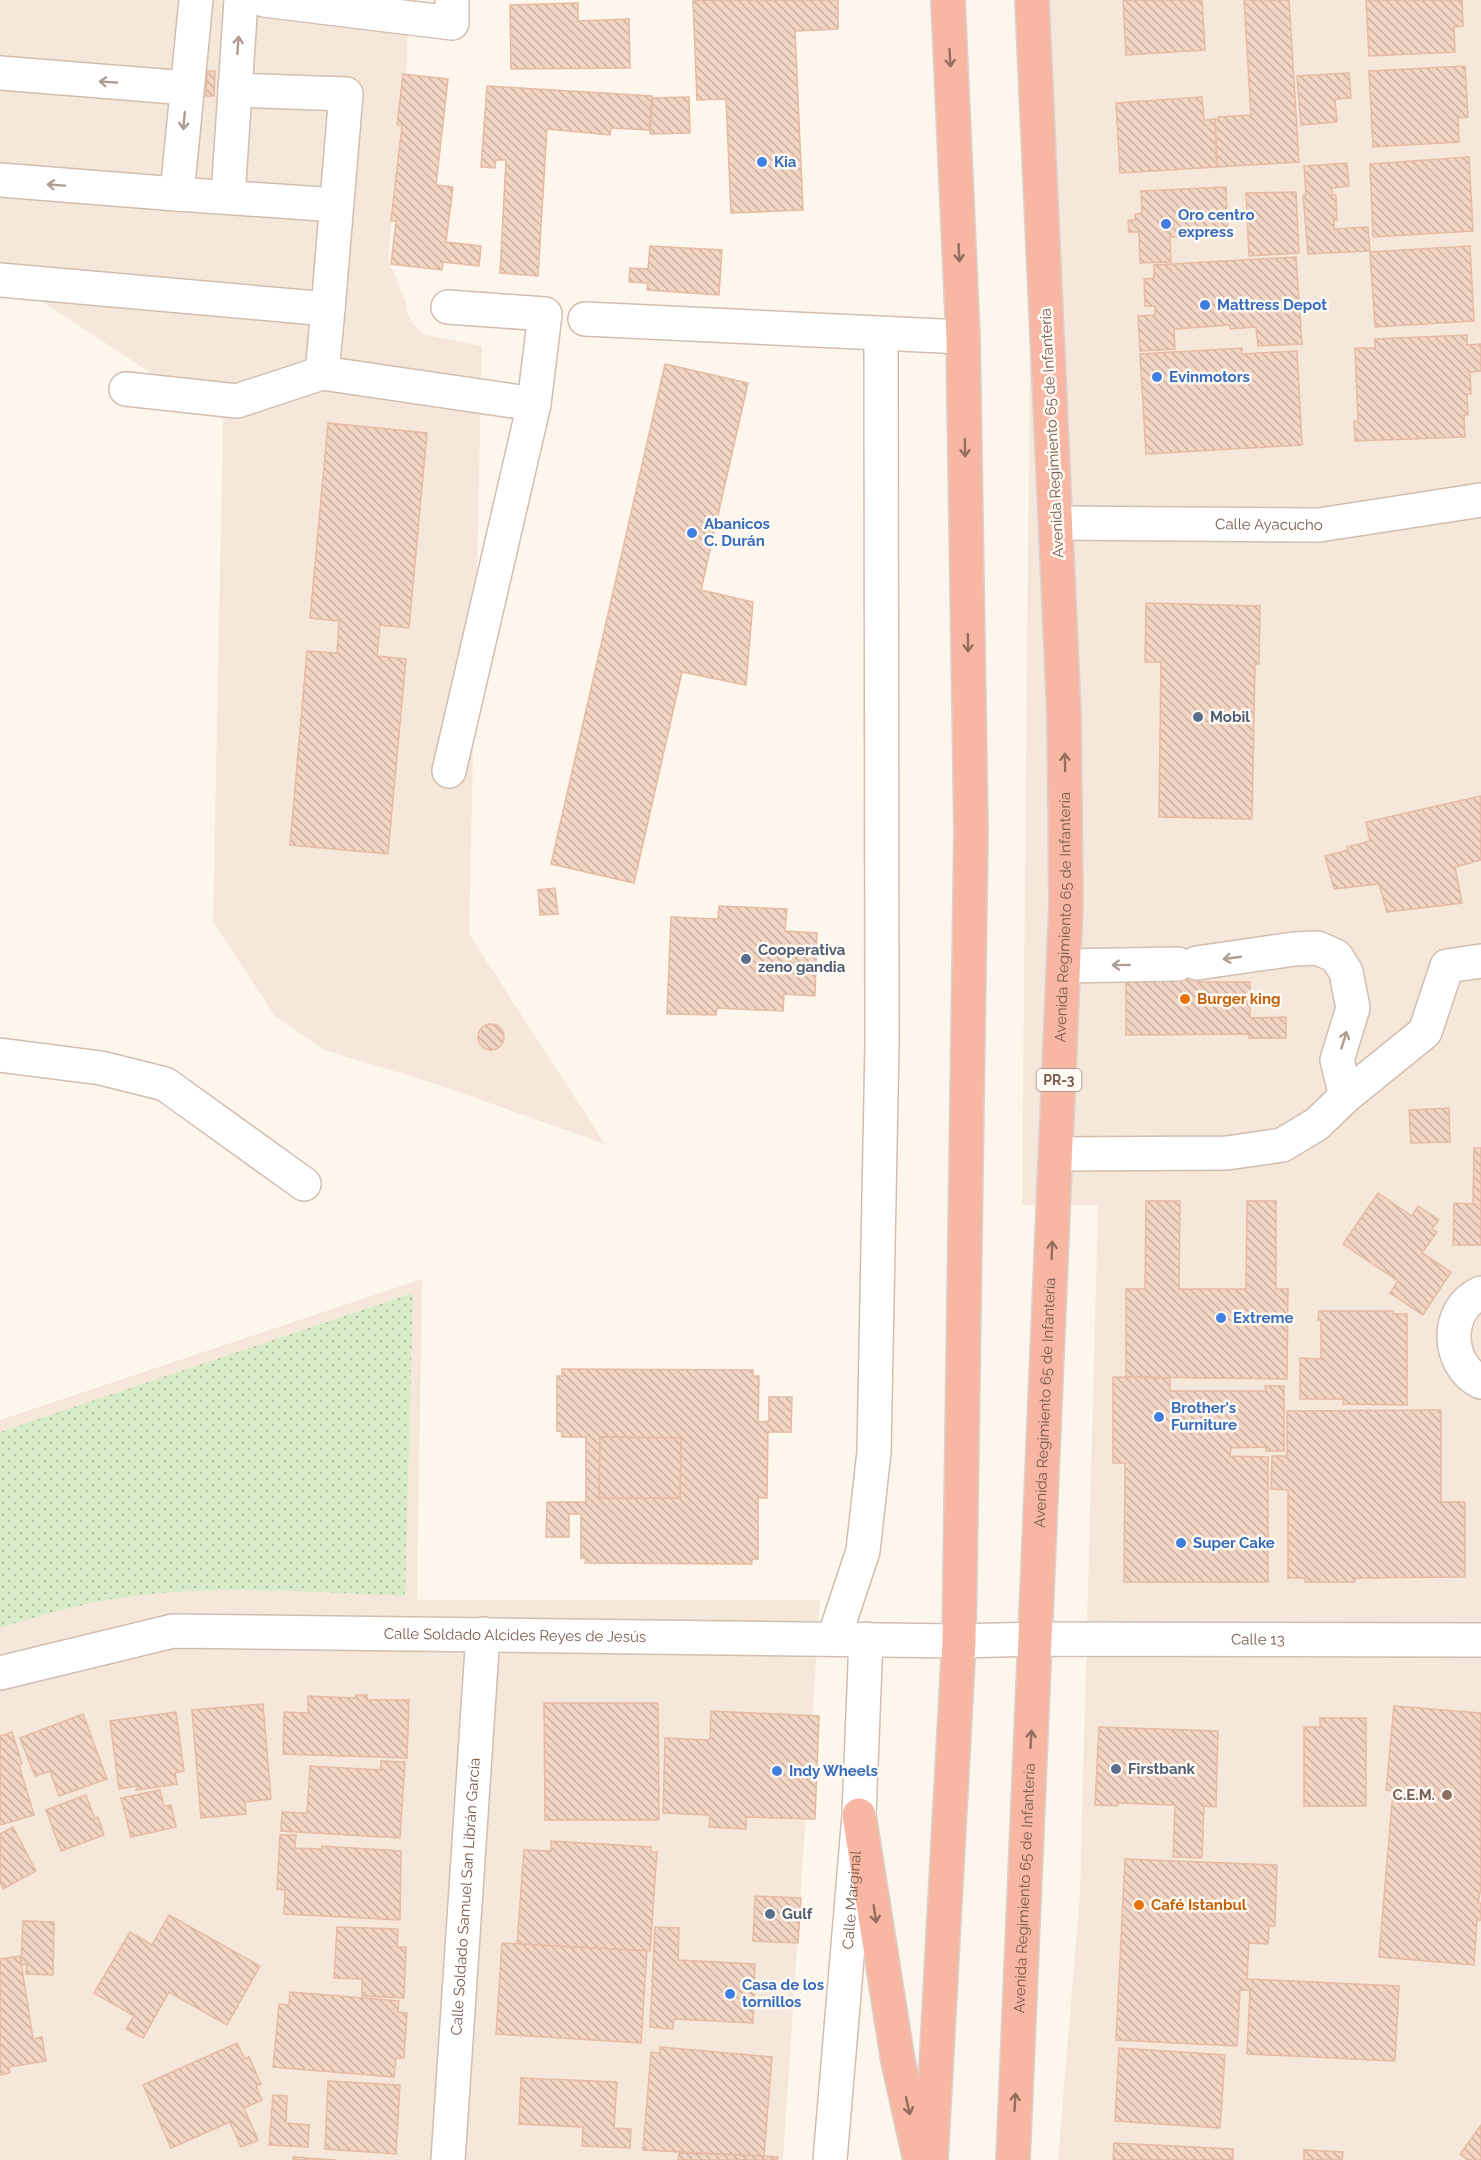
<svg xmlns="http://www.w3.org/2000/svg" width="1481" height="2160" viewBox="0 0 1481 2160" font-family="Raleway,sans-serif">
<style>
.residential{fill:#f5e8da}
.park{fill:url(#park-dots)}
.building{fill:url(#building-back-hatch);stroke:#e6bba3;stroke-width:1.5;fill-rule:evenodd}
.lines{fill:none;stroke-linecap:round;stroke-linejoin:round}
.minor-casing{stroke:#d1beb0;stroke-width:36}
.highway-casing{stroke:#dad1cd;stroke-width:36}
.minor{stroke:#fff;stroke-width:33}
.highway{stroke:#f7b7a3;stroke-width:33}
.oneway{stroke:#af9d94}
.oneway2{stroke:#936e5e}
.shop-dot{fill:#3f7fe0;stroke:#fffaf3;stroke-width:2}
.service-dot{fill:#5c6f8a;stroke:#fffaf3;stroke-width:2}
.food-dot{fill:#e8710a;stroke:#fffaf3;stroke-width:2}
.education-dot{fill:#8d6e63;stroke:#fffaf3;stroke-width:2}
.labels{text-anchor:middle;stroke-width:5;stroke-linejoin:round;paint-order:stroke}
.shield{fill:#fffaf3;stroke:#a28b7f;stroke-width:1.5}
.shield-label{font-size:14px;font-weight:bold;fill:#7a5c4d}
.shop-label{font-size:15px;font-weight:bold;fill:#366cbe;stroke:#fffaf3;text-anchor:start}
.street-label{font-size:15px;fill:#7a5c4d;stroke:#fffaf3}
.service-label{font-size:15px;font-weight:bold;fill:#4e5e75;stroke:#fffaf3;text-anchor:start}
.food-label{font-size:15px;font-weight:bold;fill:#c56008;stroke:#fffaf3;text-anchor:start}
.education-label{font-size:15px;font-weight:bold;fill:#785e54;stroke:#fffaf3;text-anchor:end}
</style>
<defs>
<pattern id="park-dots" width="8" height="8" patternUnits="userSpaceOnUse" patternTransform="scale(1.5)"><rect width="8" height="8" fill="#d8ecc9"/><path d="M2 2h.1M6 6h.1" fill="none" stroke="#b4c2a5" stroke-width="1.8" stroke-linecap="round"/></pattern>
<pattern id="building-back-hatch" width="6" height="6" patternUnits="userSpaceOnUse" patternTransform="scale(1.5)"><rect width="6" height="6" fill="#f3d5c3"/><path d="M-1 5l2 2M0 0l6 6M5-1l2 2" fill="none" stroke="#cab0a1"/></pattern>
</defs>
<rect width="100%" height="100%" fill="#fdf6ec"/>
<g class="residential">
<path d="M0,0H213L407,7V61L388,259L405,300L407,312L413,324L423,334L482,346L469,934L605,1144L430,1082L324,1050L275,1016L213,922L223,420L0,274Z"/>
<path d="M1033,0H1481V2160H1058L1080,1893L1098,1205H1022Z"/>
<path d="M422,1279L417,1600H820L783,2160H0V1420Z"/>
</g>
<path class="park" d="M413,1293L405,1596C310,1592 214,1584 119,1598C79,1604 39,1616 0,1628V1432Z"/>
<g class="building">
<path d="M710,0H838V29L795,31L803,210L731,213L726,99L697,100L693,1Z"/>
<path d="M1123,0H1202L1205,50L1126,55Z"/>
<path d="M1244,0H1289L1299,162L1217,167L1215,119L1218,120V117L1251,115Z"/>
<path d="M1366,0H1462L1463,26L1454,27L1455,52L1369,56Z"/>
<path d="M578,3V21L629,19L630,68L511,69L510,5Z"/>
<path d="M1465,66L1468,117L1458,118L1459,142L1373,147L1369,71Z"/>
<path d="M207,71H215L214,96H206Z"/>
<path d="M1349,73L1351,98L1335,99L1337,122L1301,125L1297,76Z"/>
<path d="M403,74L448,79L436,185L453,187L446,242L481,246L479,266L443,262L442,270L391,264L396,221H391L402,125H397Z"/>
<path d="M487,86L652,96L649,130L611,128L610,135L547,129L538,276L500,273L506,160H496L495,168L481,167Z"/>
<path d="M689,97L690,133L650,134L653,98Z"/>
<path d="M1202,97L1204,120L1215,119L1217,167L1120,173L1116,103Z"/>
<path d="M1469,157L1473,231L1373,237L1370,164Z"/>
<path d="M1347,163L1349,186L1332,188V195H1336L1337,220H1334V229L1368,227L1370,251L1308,254L1303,195H1306L1304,166Z"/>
<path d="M1226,187L1228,234L1170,237L1171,262L1140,263L1139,232H1129L1128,220H1135V214L1142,213L1141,191Z"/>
<path d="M1296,192L1299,253L1249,256L1246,193Z"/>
<path d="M650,246L722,250L719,295L647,290L648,283L629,282L630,268L648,269Z"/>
<path d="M1470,246L1474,321L1375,327L1370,252Z"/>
<path d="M1296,257L1302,344L1258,346L1256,327L1230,329V325L1174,329L1175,349L1140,351L1138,316L1155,315V306H1145L1144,279L1154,278V265Z"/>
<path d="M1467,335V345L1481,344V371L1470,372L1471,394H1467L1468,415H1464L1465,437L1355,441L1354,421L1358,422L1355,348H1375V339Z"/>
<path d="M1242,348V354L1297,351L1302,445L1146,454L1140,354Z"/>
<path d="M665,364L748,383L701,590L753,602L746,685L682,672L634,883L551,864Z"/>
<path d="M328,423L427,433L409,628L380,625L377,656L406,659L388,854L290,845L307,651L337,653L339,621L310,618Z"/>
<path d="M1146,603L1260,606L1259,664H1255L1252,819L1159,817L1161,662H1145Z"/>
<path d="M1481,796V860L1455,867L1462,903L1387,912L1379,884L1334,889L1325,856L1348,850L1347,847L1370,841L1366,822Z"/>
<path d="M555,888L558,914L540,915L538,890Z"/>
<path d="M719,906L787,909L785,931L817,933L815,996L784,994L783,1011L717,1008L716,1015L667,1014L671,917L718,919Z"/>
<path d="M1178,949H1198V982H1250V1018L1286,1017V1038H1249V1034L1126,1035V978Z"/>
<circle cx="491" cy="1037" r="13"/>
<path d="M1449,1108L1450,1142L1411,1143L1409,1110Z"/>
<path d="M1474,1148H1481V1245H1453L1454,1203L1473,1204Z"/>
<path d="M1378,1193L1412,1216L1418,1206L1439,1220L1432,1229L1437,1232L1422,1253L1451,1272L1423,1315L1390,1293L1398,1281L1343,1244Z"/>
<path d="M1146,1201H1180L1179,1289H1246L1247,1201H1276V1289H1288L1287,1379L1126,1377V1289H1145Z"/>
<path d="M1319,1311H1393V1314H1407V1405L1343,1404L1344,1399H1300V1358L1321,1359V1320H1318Z"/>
<path d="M562,1369L753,1370V1376H759L758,1422L769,1421V1397H792L791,1432H768L767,1498H758V1559H752V1564L585,1563L586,1558H581V1514H569V1537H546L547,1502H586V1437H562V1432L557,1431V1376H562ZM600,1437L681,1438L680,1498H599Z"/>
<path d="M1113,1377L1170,1378V1391H1266L1265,1386H1284V1451H1266V1447L1231,1448L1230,1456L1268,1457V1582H1124L1125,1463H1113Z"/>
<path d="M1441,1410V1502H1465V1577L1355,1578V1582H1305V1578H1288V1490L1271,1489L1272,1456H1287V1411Z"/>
<path d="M600,1437L681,1438L680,1498H599Z"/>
<path d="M356,1695H367V1700H409L407,1758L283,1754L284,1712L308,1713V1696L355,1698Z"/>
<path d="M544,1703H658L659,1820H545Z"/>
<path d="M263,1704L271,1799L245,1802L246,1814L201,1818L192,1710Z"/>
<path d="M1394,1706L1481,1713V1888L1478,1903H1481V1920H1477L1474,1965L1379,1957L1393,1791L1386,1790Z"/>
<path d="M711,1711L819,1716L815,1819L746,1817V1829L709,1827L710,1815L663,1813L665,1738L710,1740Z"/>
<path d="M176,1712L184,1771L175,1773L177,1784L136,1790L137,1786L119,1789L110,1721Z"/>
<path d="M83,1714L107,1779L59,1796L50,1771L35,1776L20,1738Z"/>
<path d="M1320,1718H1366V1806H1304V1727H1320Z"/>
<path d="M1099,1727L1218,1731L1216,1807L1204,1806L1202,1858L1173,1857L1175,1805L1118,1803L1117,1806L1095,1805Z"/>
<path d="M12,1732L22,1764L19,1765L34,1815L0,1825V1736Z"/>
<path d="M381,1761L405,1762L400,1838L281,1831L282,1812L307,1813L310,1766L381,1770Z"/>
<path d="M160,1790L164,1806L171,1805L176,1827L131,1837L121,1798Z"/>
<path d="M86,1795L95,1819L98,1817L104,1835L61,1851L46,1810Z"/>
<path d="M13,1827L36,1871L3,1889L0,1882V1834Z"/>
<path d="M280,1835H296L295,1848L322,1849V1846L401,1851L400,1920L284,1914L285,1890L277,1889Z"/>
<path d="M551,1841L651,1847V1852H657L650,1951L517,1944L524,1850L551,1851Z"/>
<path d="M1125,1859L1277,1865L1275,1926H1269L1268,1944L1249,1943L1247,1979L1399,1986L1395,2061L1247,2054L1250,1990H1240L1237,2046L1116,2040Z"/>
<path d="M755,1896L801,1898L798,1943L753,1941Z"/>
<path d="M169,1915L260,1966L227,2025L169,1992L143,2038L126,2029L134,2016L94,1993L130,1932L152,1945Z"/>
<path d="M23,1921L54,1922L53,1975L26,1974L27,1964L21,1965Z"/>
<path d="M337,1927L398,1929L397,1947H406L404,1998L362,1996V1979L334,1978Z"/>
<path d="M655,1927L679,1928L678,1960L755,1964L753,2023L674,2019L673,2029L650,2027Z"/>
<path d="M502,1943L647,1951L641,2043L496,2034Z"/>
<path d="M20,1956L33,2039L42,2037L46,2061L9,2067L10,2073L0,2075V1959Z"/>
<path d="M290,1992L399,2001L398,2012L407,2013L404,2058H396L394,2077L273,2067L279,2004L289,2005Z"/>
<path d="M237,2043L245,2059L249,2057L261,2084L256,2086L262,2100L244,2108L258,2140L241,2147L230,2122L171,2148L143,2085Z"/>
<path d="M660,2047L772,2057L764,2156L643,2150L651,2052L660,2053Z"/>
<path d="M1119,2048L1225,2055L1220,2128L1115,2121Z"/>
<path d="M521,2078L617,2082L614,2128L631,2129L630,2148L582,2146L583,2127L519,2124Z"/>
<path d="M328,2081L400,2085L396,2154L325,2149Z"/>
<path d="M273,2095L287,2096L286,2123L309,2125L308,2147L269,2145Z"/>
<path d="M1481,2125V2160H1468L1460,2154Z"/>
<path d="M1114,2143L1233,2149V2160H1113Z"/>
<path d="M1304,2150L1343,2152L1342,2160H1304Z"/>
<path d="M679,2153L764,2156L778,2157L777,2160H678Z"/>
<path d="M293,2157L336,2160H293Z"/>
</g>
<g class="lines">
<g class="minor-casing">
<g id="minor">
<path d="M264,0L452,23V0"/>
<path d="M0,73L187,88"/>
<path d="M0,180L177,194L196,0"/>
<path d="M177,194L336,205"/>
<path d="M228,197L241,0"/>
<path d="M0,280L328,309L346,94L235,90"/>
<path d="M448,307L545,314L534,404"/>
<path d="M328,309L322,373L534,404L449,771"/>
<path d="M585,319L963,337"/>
<path d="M126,389L237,401L322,373"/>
<path id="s1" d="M1056,523L1319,525L1481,500"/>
<path d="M1197,963L1294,949L1317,948L1336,956L1346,972L1353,1008L1337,1060L1346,1096"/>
<path d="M1064,966L1178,964"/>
<path d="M0,1055L101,1068L165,1084L304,1184"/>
<path d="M1056,1154L1227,1153L1282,1145L1317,1124L1346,1096L1425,1032L1447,966L1481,961"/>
<path d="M1481,1293C1444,1309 1446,1365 1481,1382"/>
<path d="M834,1638L863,1551L874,1452L882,1044L881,334"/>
<path id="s2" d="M0,1673L173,1631L959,1641L1036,1639L1481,1640"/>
<path id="s3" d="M448,2160L483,1634"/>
<path id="s4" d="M830,2160L859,1815L866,1639"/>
</g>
</g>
<g class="highway-casing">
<g id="highway">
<path d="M859,1815L898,2061L920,2160"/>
<path d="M931,2160L959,1641L971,831L963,337L948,0"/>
<path id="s5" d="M1013,2160L1066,904L1064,714L1032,0"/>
</g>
</g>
<use href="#minor" class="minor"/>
<use href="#highway" class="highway"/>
</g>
<defs><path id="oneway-shaft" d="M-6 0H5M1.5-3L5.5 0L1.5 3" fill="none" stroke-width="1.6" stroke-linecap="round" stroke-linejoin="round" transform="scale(1.5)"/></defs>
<g class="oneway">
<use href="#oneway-shaft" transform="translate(238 45) rotate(-86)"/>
<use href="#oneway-shaft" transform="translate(108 82) rotate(-176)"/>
<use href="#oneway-shaft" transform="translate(184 121) rotate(95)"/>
<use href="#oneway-shaft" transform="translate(56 185) rotate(-176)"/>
<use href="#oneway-shaft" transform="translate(1232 958) rotate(172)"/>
<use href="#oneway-shaft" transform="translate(1121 965) rotate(179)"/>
<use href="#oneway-shaft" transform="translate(1344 1040) rotate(-73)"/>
</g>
<g class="oneway2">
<use href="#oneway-shaft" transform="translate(950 58) rotate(87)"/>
<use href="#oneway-shaft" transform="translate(959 253) rotate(87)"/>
<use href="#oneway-shaft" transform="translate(965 448) rotate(89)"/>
<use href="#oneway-shaft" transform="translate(968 643) rotate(89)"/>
<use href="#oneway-shaft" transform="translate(1065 762) rotate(-91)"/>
<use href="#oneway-shaft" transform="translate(1052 1250) rotate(-88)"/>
<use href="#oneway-shaft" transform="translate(1031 1739) rotate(-87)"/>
<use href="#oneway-shaft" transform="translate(875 1914) rotate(81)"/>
<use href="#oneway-shaft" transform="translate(1015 2102) rotate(-87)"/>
<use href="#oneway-shaft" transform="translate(908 2106) rotate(77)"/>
</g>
<g class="shop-dot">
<circle cx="762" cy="162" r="6"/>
<circle cx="1166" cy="224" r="6"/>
<circle cx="1205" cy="305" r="6"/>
<circle cx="1157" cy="377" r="6"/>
<circle cx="692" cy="533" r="6"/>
<circle cx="1221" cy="1318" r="6"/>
<circle cx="1159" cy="1417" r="6"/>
<circle cx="1181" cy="1543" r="6"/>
<circle cx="777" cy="1771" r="6"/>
<circle cx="730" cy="1994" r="6"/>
</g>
<g class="service-dot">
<circle cx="1198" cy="717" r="6"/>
<circle cx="746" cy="959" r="6"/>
<circle cx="1116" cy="1769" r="6"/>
<circle cx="770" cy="1914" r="6"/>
</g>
<g class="food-dot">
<circle cx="1185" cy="999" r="6"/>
<circle cx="1139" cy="1905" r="6"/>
</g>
<circle class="education-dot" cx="1447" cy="1795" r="6"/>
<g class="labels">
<rect class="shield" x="1036.5" y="1069" width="45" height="22" rx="4.5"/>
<g class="shield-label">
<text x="1059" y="1085">PR-3</text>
</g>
<g class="shop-label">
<text x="774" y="167">Kia</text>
<text x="1178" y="220">Oro centro<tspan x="1178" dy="17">express</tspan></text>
<text x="1217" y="310">Mattress Depot</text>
<text x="1169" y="382">Evinmotors</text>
<text x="704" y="529">Abanicos<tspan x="704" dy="17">C. Durán</tspan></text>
<text x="1233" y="1323">Extreme</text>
<text x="1171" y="1413">Brother's<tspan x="1171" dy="17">Furniture</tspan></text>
<text x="1193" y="1548">Super Cake</text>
<text x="789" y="1776">Indy Wheels</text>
<text x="742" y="1990">Casa de los<tspan x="742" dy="17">tornillos</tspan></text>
</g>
<g class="street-label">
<text transform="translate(1052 433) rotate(-93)" y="5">Avenida Regimiento 65 de Infantería</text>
<text dy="5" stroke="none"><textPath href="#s1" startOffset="213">Calle Ayacucho</textPath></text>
<text dy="5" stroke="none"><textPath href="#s5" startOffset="1244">Avenida Regimiento 65 de Infantería</textPath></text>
<text dy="5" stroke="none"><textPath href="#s5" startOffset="758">Avenida Regimiento 65 de Infantería</textPath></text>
<text dy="5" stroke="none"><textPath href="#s2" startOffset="520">Calle Soldado Alcides Reyes de Jesús</textPath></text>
<text dy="5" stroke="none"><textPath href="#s2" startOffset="1263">Calle 13</textPath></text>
<text dy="5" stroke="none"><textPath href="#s5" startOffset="272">Avenida Regimiento 65 de Infantería</textPath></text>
<text dy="5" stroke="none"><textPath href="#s3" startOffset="264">Calle Soldado Samuel San Librán García</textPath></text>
<text dy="5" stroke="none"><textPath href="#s4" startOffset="261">Calle Marginal</textPath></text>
</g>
<g class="service-label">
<text x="1210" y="722">Mobil</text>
<text x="758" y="955">Cooperativa<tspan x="758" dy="17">zeno gandia</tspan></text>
<text x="1128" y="1774">Firstbank</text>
<text x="782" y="1919">Gulf</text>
</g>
<g class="food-label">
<text x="1197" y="1004">Burger king</text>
<text x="1151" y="1910">Café Istanbul</text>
</g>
<g class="education-label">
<text x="1435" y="1800">C.E.M.</text>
</g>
</g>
</svg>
